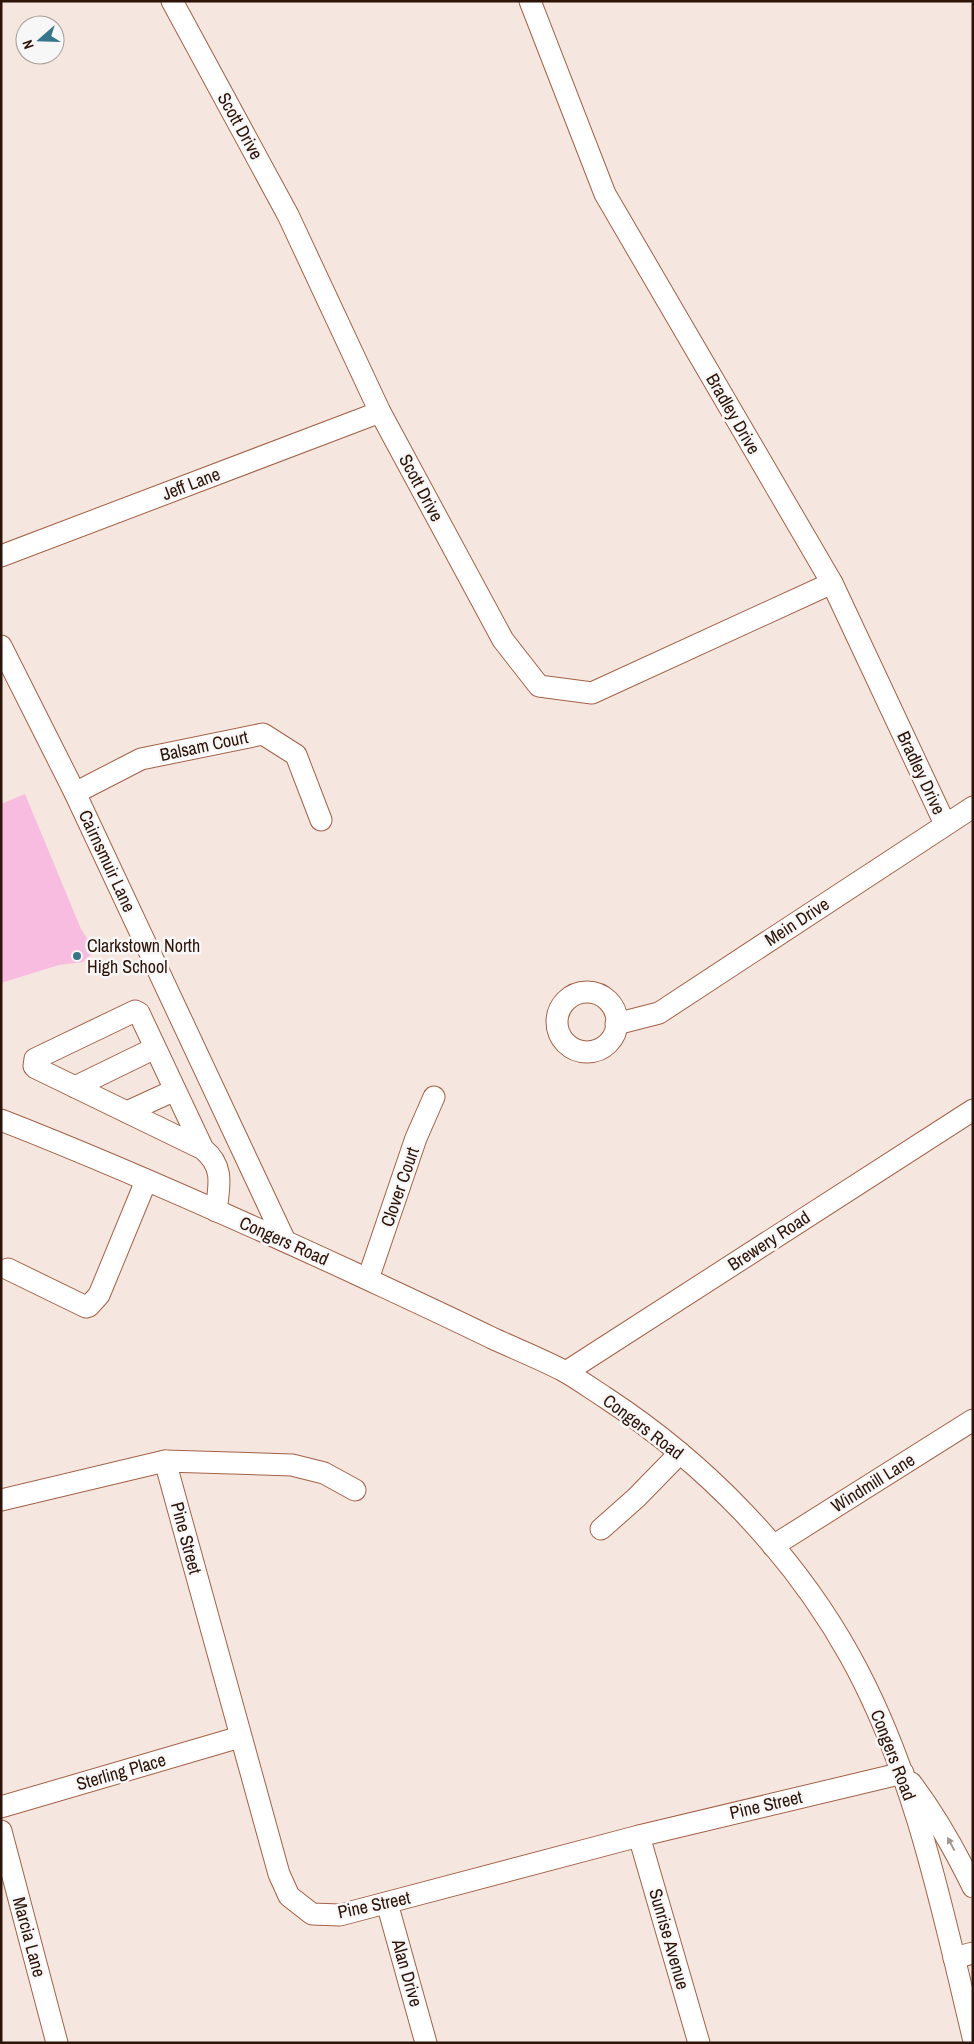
<svg xmlns="http://www.w3.org/2000/svg" width="974" height="2044" viewBox="0 0 974 2044" font-family="'Archivo Narrow',sans-serif">
<style>
.pitch{fill:#f8bce0}
.lines{fill:none;stroke-linecap:round;stroke-linejoin:round}
.minor-casing{stroke:#a36146;stroke-width:23}
.minor{stroke:#fff;stroke-width:21}
.oneway{fill:#a09590}
.poi-dot{fill:#36758a;stroke:#f7f7f7;stroke-width:2}
.labels{text-anchor:middle;stroke-width:5;stroke-linejoin:round;paint-order:stroke}
.street-label{font-size:18px;fill:#2d1308;stroke:#f7f7f7}
.poi-label{font-size:18px;fill:#2d1308;stroke:#f7f7f7;text-anchor:start}
</style>
<rect width="100%" height="100%" fill="#f6e6e0"/>
<path class="pitch" d="M25,794L81,929L95,951L83,962L59,965L1,983V804Z"/>
<g class="lines">
<g class="minor-casing">
<g id="minor">
<path d="M172,1L288,215L380,412L503,640L539,686L592,693L832,583"/>
<path d="M530,1L605,194L832,583L945,824"/>
<path d="M1,556L380,412"/>
<path d="M1,646L75,793L285,1241"/>
<path d="M75,793L141,759L263,734L296,755L321,820"/>
<circle cx="587" cy="1022" r="30"/>
<path d="M616,1024L659,1013L973,807"/>
<path d="M75,1087L155,1048"/>
<path d="M127,1112L175,1090"/>
<path d="M1,1120C119,1166 235,1218 350,1271C397,1293 445,1315 492,1338C516,1349 541,1359 564,1371C578,1379 592,1389 606,1398C705,1463 792,1552 850,1656C915,1773 942,1908 973,2037"/>
<path d="M203,1149L139,1013L135,1011L35,1059L34,1066L36,1068L203,1149C225,1167 219,1186 216,1211"/>
<path d="M8,1269L86,1307L89,1306L99,1295L146,1181"/>
<path d="M368,1279L416,1138L434,1097"/>
<path d="M566,1372L973,1110"/>
<path d="M165,1461L279,1874L289,1896L312,1914L340,1915L639,1836L903,1773"/>
<path d="M1,1500L165,1461L292,1465L324,1473L355,1490"/>
<path d="M601,1529L636,1498L680,1453"/>
<path d="M773,1546L973,1420"/>
<path d="M911,1783C936,1816 955,1850 973,1887"/>
<path d="M1,1807L240,1737"/>
<path d="M1,1831L57,2043"/>
<path d="M639,1836L699,2043"/>
<path d="M387,1903L426,2043"/>
<path d="M954,1958L973,1953"/>
</g>
</g>
<use href="#minor" class="minor"/>
</g>
<defs><path id="oneway-solid" d="M-6-.8H1V-3.2L6.5 0L1 3.2V.8H-6Z" transform="scale(1.25)"/></defs>
<use class="oneway" href="#oneway-solid" transform="translate(951 1844) rotate(-118)"/>
<circle class="poi-dot" cx="77" cy="956" r="5"/>
<g class="labels">
<g class="street-label">
<text transform="translate(240 126) rotate(61)" y="6">Scott Drive</text>
<text transform="translate(733 414) rotate(60)" y="6">Bradley Drive</text>
<text transform="translate(191 484) rotate(-21)" y="6">Jeff Lane</text>
<text transform="translate(421 488) rotate(62)" y="6">Scott Drive</text>
<text transform="translate(204 746) rotate(-12)" y="6">Balsam Court</text>
<text transform="translate(921 773) rotate(65)" y="6">Bradley Drive</text>
<text transform="translate(107 861) rotate(65)" y="6">Cairnsmuir Lane</text>
<text transform="translate(797 922) rotate(-33)" y="6">Mein Drive</text>
<text transform="translate(400 1187) rotate(-71)" y="6">Clover Court</text>
<text transform="translate(284 1241) rotate(24)" y="6">Congers Road</text>
<text transform="translate(769 1241) rotate(-33)" y="6">Brewery Road</text>
<text transform="translate(643 1427) rotate(37)" y="6">Congers Road</text>
<text transform="translate(873 1483) rotate(-32)" y="6">Windmill Lane</text>
<text transform="translate(186 1538) rotate(75)" y="6">Pine Street</text>
<text transform="translate(893 1755) rotate(69)" y="6">Congers Road</text>
<text transform="translate(121 1772) rotate(-16)" y="6">Sterling Place</text>
<text transform="translate(766 1805) rotate(-13)" y="6">Pine Street</text>
<text transform="translate(374 1905) rotate(-12)" y="6">Pine Street</text>
<text transform="translate(29 1937) rotate(75)" y="6">Marcia Lane</text>
<text transform="translate(669 1939) rotate(74)" y="6">Sunrise Avenue</text>
<text transform="translate(407 1973) rotate(74)" y="6">Alan Drive</text>
</g>
<g class="poi-label">
<text x="87" y="952">Clarkstown North<tspan x="87" dy="21">High School</tspan></text>
</g>
</g>
<rect width="974" height="2044" fill="none" stroke="#2d1308" stroke-width="5"/>
<g transform="translate(40 40) rotate(250)"><circle r="24" fill="#f7f7f7" stroke="#a69c97"/>
<path d="M0-4L9 19L0 12L-9 19Z" fill="#36758a"/>
<text y="-8" font-size="14" font-weight="bold" text-anchor="middle" fill="#2d1308">N</text>
</g>
</svg>
